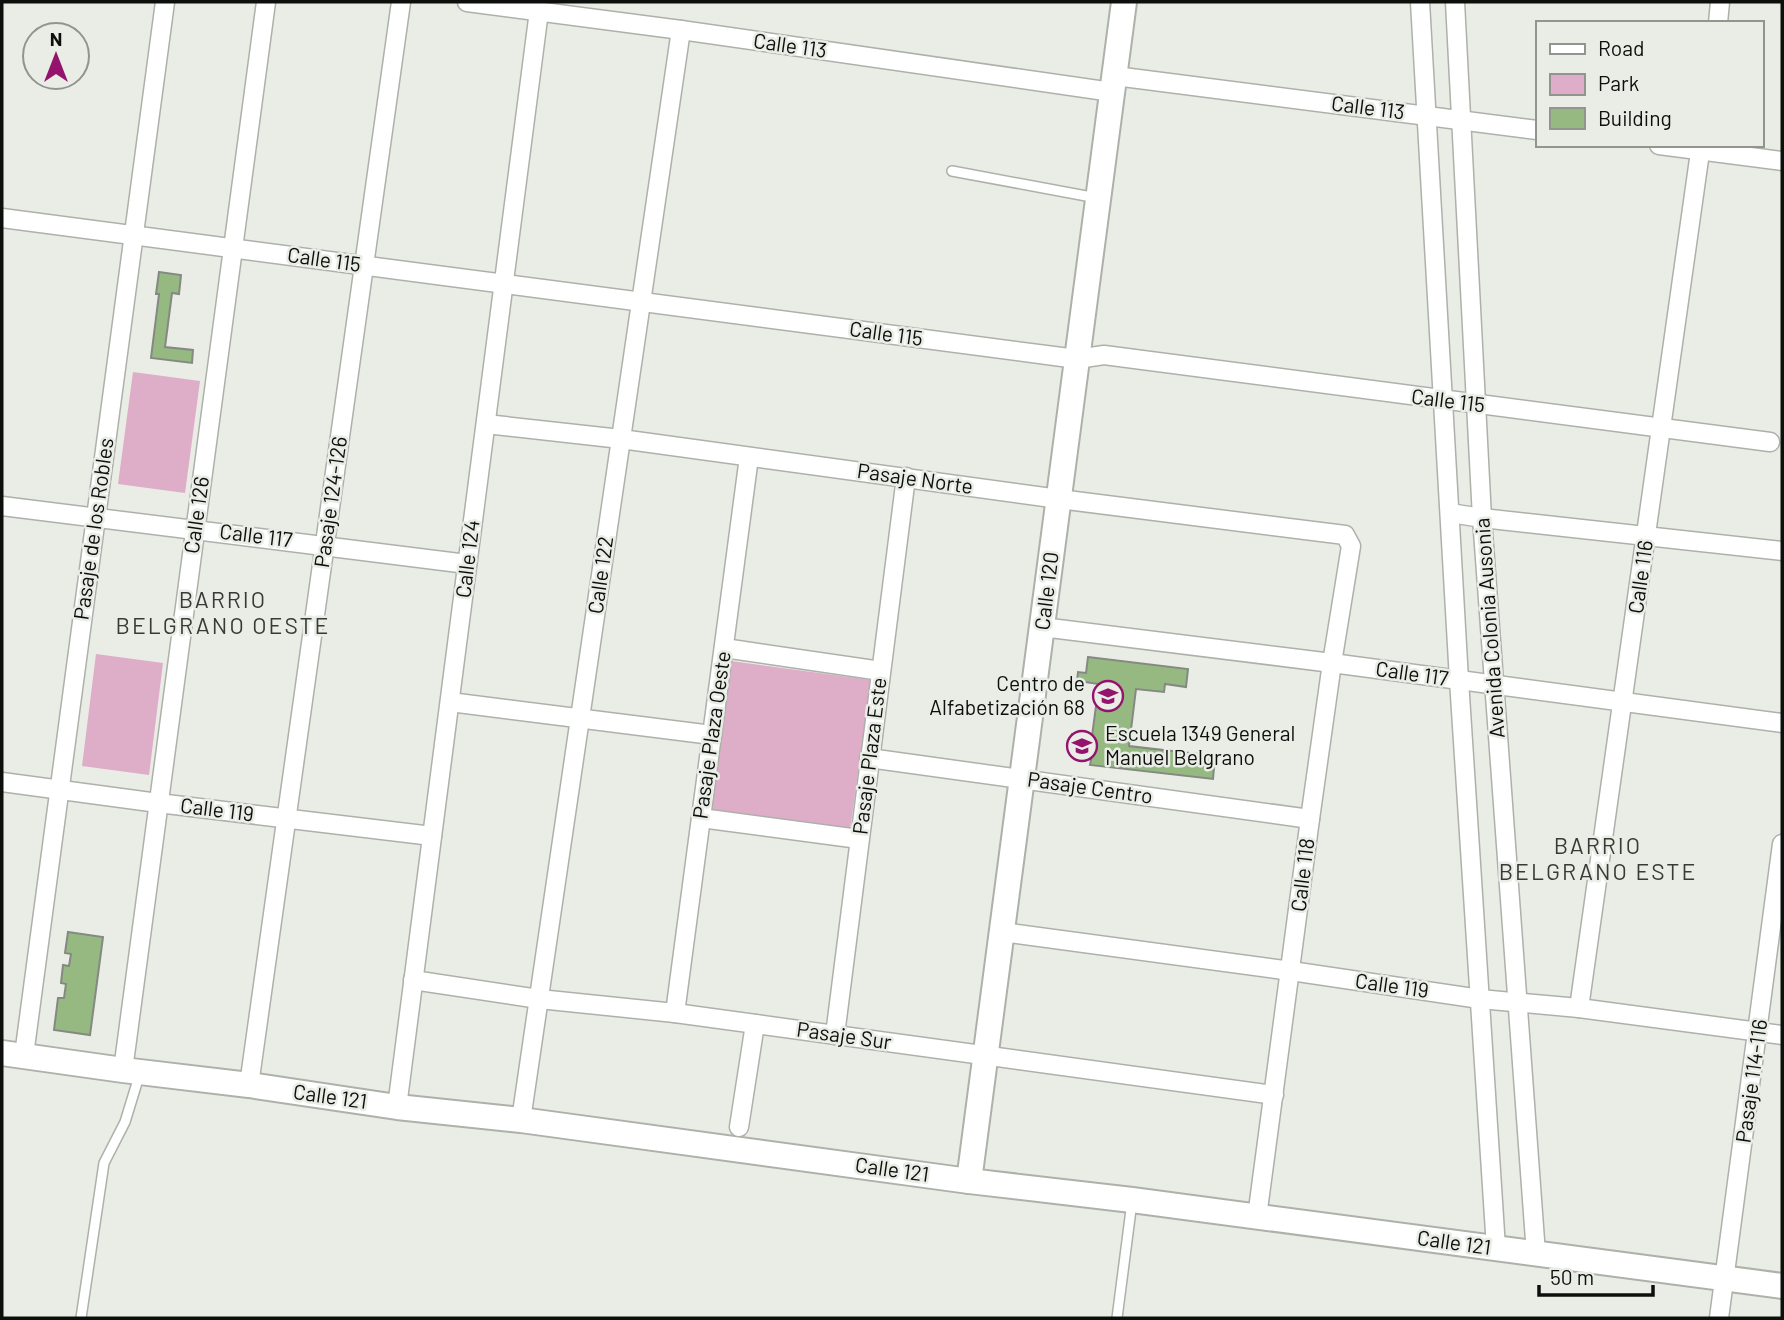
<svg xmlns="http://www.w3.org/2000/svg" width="1784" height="1320" viewBox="0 0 1784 1320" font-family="Barlow,sans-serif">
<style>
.green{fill:#deadc8}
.building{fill:#96b881;stroke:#858983;stroke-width:2}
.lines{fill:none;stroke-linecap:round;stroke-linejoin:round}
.lane-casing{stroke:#adb1aa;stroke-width:12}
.street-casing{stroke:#adb1aa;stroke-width:21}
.secondary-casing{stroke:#adb1aa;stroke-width:28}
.lane{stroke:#fff;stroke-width:9}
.street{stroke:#fff;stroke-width:18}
.secondary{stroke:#fff;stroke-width:24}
.labels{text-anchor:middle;stroke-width:5;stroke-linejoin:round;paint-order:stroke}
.street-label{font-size:21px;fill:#0d0f0c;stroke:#e9ede6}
.poi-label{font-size:21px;fill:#0d0f0c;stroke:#e9ede6;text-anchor:end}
.neighbourhood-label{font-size:23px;letter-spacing:2px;fill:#373b35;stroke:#e9ede6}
</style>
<rect width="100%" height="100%" fill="#e9ede6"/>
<g class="green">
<path d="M133,372L200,381L185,493L118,484Z"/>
<path d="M96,654L163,663L149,775L82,766Z"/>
<path d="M731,661L871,680L850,830L710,811Z"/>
</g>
<g class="building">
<path d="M159,272L181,275L179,294L172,293L165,347L193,350L192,363L151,358L159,294H156Z"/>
<path d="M1088,657L1188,669L1186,687L1165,684L1164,692L1136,689L1129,746L1215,756L1213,779L1090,765L1092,755L1070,752L1072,734L1092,736L1099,684L1077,681L1078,672L1086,673Z"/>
<path d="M68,932L103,937L90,1035L54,1030L58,998H64L66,984L61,983L63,965L69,966L71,954L65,953Z"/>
</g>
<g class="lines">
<g class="lane-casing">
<g id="lane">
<path d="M952,171L1097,198"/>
<path d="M81,1318L104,1163L125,1122L140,1073"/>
<path d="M1117,1318L1132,1202"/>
</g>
</g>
<g class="street-casing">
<g id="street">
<path d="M467,2L681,30L1112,92"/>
<path d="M1420,2L1459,680L1496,1248"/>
<path d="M1455,2L1482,518L1536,1254"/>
<path d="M1718,23L1720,2"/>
<path d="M1115,76L1537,130"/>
<path d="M1659,145L1782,161"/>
<path d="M2,218L1077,359L1104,355L1770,442"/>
<path d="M486,424L621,439L1059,499L1345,535L1351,546L1332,663L1310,819L1257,1217"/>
<path d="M2,506L467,564"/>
<path d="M1450,513L1482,518L1782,551"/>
<path d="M1042,627L1332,663L1782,723"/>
<path d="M724,648L881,671"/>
<path d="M450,702L712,735"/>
<path d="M869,758L1310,819"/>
<path d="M2,782L158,803L432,836"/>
<path d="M701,818L859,839"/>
<path d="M1002,932L1291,971L1480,999L1579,1008L1782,1035"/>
<path d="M413,980L539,999L675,1013L1274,1095"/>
<path d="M1579,1008L1701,145"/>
<path d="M675,1013L749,457"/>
<path d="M835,1035L906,477"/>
<path d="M24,1055L165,2"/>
<path d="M123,1070L266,2"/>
<path d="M249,1085L401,2"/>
<path d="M397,1107L539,11"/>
<path d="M521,1120L681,30"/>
<path d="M739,1127L755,1024"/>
<path d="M1719,1318L1782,844"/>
</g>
</g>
<g class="secondary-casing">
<g id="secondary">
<path d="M2,1053L123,1070L249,1085L397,1107L521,1120L969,1181L1132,1200L1782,1286"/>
<path d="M969,1181L1124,2"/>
</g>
</g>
<use href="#lane" class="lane"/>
<use href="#street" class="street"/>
<use href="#secondary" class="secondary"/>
</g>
<defs>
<g id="school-ring" transform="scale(1.575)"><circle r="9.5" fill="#e9ede6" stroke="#94136d" stroke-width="1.5"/><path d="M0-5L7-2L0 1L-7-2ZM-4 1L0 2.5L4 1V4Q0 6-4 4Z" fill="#94136d"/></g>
</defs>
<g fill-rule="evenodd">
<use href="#school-ring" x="1108" y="696"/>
<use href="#school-ring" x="1082" y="746"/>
</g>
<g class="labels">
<g class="street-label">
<text transform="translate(790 46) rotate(8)" y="7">Calle 113</text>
<text transform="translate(1368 108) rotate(7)" y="7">Calle 113</text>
<text transform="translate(324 260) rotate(8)" y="7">Calle 115</text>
<text transform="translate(886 334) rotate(8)" y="7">Calle 115</text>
<text transform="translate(1448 401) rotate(7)" y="7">Calle 115</text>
<text transform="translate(915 479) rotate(8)" y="7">Pasaje Norte</text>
<text transform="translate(331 502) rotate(-82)" y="7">Pasaje 124-126</text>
<text transform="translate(197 515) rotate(-82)" y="7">Calle 126</text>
<text transform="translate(94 529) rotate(-82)" y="7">Pasaje de los Robles</text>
<text transform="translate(256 536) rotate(7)" y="7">Calle 117</text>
<text transform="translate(468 559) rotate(-83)" y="7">Calle 124</text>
<text transform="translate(601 575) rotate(-82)" y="7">Calle 122</text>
<text transform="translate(1641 577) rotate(-82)" y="7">Calle 116</text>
<text transform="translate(1047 591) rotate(-83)" y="7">Calle 120</text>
<text transform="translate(1490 628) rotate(-94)" y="7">Avenida Colonia Ausonia</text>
<text transform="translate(1412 674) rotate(8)" y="7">Calle 117</text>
<text transform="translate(712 735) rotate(-82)" y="7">Pasaje Plaza Oeste</text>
<text transform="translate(870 756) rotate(-83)" y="7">Pasaje Plaza Este</text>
<text transform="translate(1090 788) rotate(8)" y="7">Pasaje Centro</text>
<text transform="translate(217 810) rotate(7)" y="7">Calle 119</text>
<text transform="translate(1303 875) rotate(-83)" y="7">Calle 118</text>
<text transform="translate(1392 986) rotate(8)" y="7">Calle 119</text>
<text transform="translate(844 1036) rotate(8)" y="7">Pasaje Sur</text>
<text transform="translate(1752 1081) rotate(-82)" y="7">Pasaje 114-116</text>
<text transform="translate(330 1097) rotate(8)" y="7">Calle 121</text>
<text transform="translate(892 1170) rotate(8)" y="7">Calle 121</text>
<text transform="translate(1454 1243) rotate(8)" y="7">Calle 121</text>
</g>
<g class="poi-label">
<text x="1085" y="691">Centro de<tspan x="1085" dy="24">Alfabetización 68</tspan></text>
<text x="1105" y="741" text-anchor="start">Escuela 1349 General<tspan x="1105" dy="24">Manuel Belgrano</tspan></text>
</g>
<g class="neighbourhood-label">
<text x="223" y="608">BARRIO<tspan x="223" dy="26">BELGRANO OESTE</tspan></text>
<text x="1598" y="854">BARRIO<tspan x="1598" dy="26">BELGRANO ESTE</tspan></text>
</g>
</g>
<rect width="1784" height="1320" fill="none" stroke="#0d0f0c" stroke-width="7"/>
<rect x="1536" y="21" width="228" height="126" fill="#e9ede6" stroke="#91948f" stroke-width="2"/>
<rect x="1550" y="44" width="35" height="10" fill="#ffffff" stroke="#91948f" stroke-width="2"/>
<text x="1598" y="56" font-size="21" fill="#0d0f0c">Road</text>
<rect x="1550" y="74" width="35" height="21" fill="#deadc8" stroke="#91948f" stroke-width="2"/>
<text x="1598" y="91" font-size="21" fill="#0d0f0c">Park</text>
<rect x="1550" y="108" width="35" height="21" fill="#96b881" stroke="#91948f" stroke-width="2"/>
<text x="1598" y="126" font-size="21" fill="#0d0f0c">Building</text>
<g transform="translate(56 56)"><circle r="33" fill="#e9ede6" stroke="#91948f" stroke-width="2"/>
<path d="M0-5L12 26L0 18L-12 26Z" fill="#94136d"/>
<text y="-10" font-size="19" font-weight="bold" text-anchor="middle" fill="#0d0f0c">N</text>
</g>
<path d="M1539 1285v10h114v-10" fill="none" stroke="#0d0f0c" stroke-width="3.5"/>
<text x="1550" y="1285" font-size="21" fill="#0d0f0c" stroke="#e9ede6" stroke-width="5" paint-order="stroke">50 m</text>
</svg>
